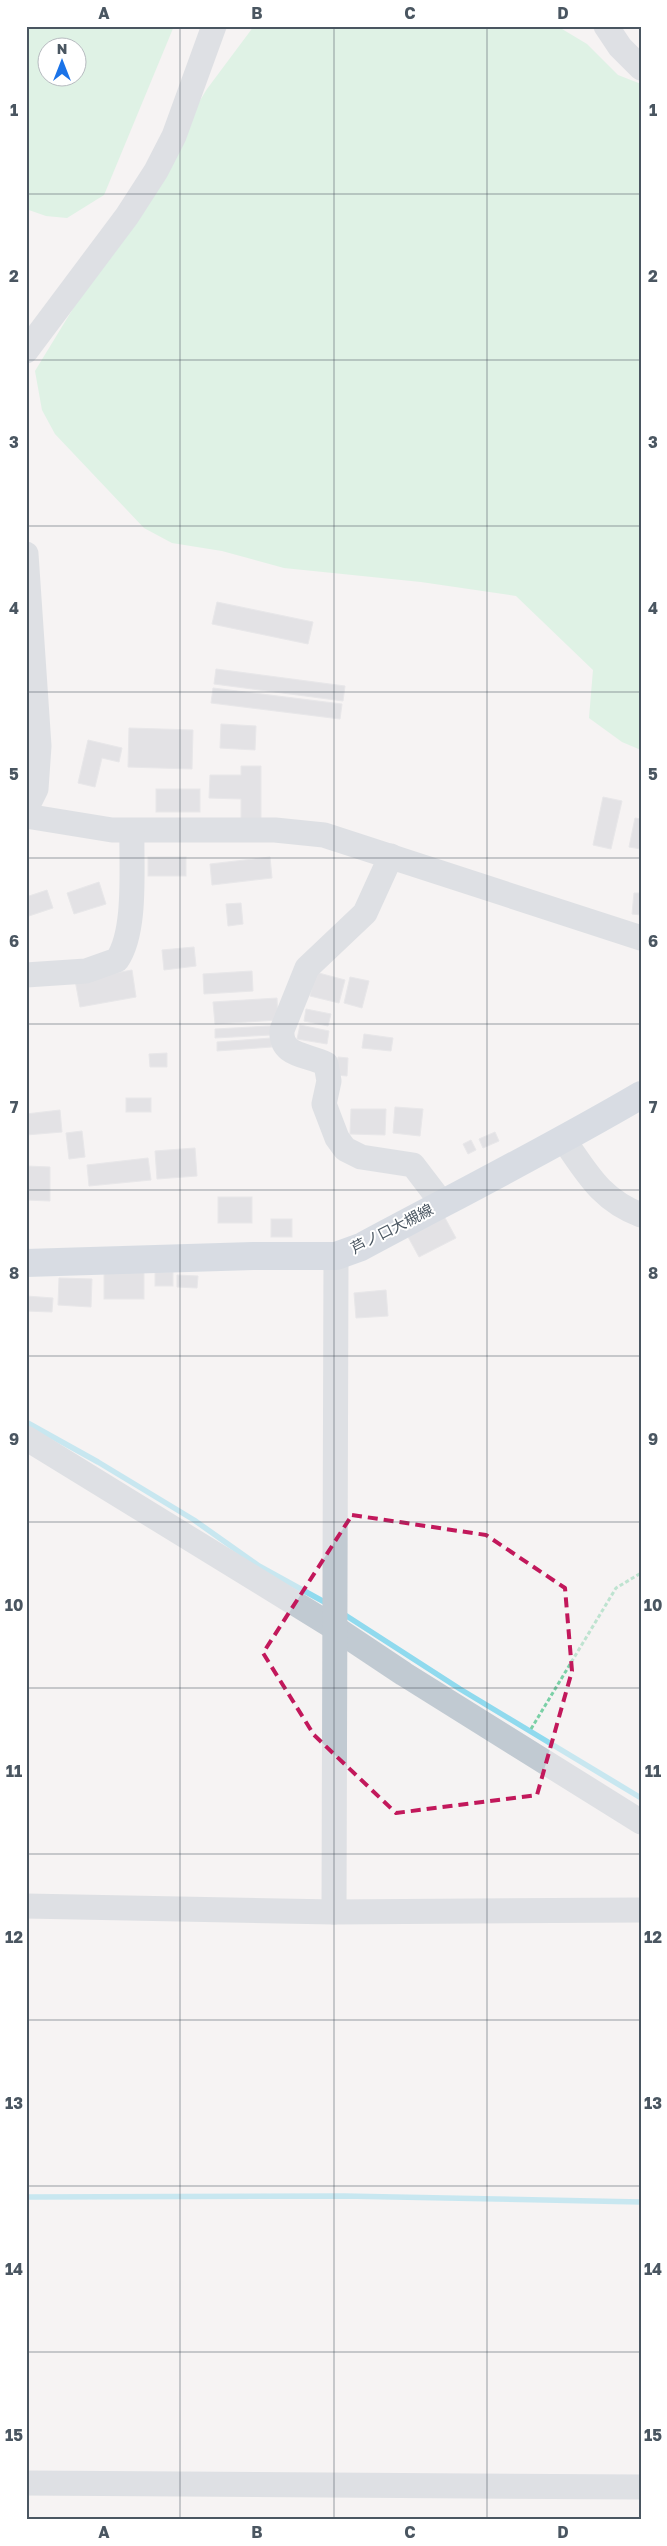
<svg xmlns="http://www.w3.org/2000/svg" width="667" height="2546" viewBox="0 0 667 2546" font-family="'Golos Text','Noto Sans JP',sans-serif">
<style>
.green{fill:#c3f1d5;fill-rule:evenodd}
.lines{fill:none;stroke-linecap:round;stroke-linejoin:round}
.stream{stroke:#90daee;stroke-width:5.5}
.building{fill:#cdcfd5;stroke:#d7d9de}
.path{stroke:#7ad0a6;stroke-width:3;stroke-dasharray:4 2.5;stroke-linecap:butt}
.minor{stroke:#c1cad2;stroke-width:25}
.major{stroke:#b3c2d1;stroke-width:28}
.marked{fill:none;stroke:#c2185b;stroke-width:4;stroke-dasharray:10 6;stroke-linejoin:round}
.grid{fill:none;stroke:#4a5661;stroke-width:1;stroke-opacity:0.55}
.labels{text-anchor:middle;stroke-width:4;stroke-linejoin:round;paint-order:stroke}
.street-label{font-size:15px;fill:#4a5661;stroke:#fff}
.neatline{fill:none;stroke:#4a5661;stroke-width:2}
.grid-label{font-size:16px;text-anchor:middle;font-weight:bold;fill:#4a5661}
</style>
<rect width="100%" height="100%" fill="#f5f3f3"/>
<g class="green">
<path d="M26,26H174L104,195L67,218L46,216L26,209ZM48,48H78V78H48Z"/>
<path d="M254,26H557L587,44L618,75L641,84V750L622,742L589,718L593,670L516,596L421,582L284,568L222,551L172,543L144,528L55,434L42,410L35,371L207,89Z"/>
</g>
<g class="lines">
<g class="stream">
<path d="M26,1422L98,1462L194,1520L259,1566L328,1604"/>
<path d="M342,1613L460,1689L641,1798"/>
<path d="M26,2197L344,2196L641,2202"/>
</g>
</g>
<g class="building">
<path d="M217,602L313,622L308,644L212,624Z"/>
<path d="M216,669L345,686L343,701L214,684Z"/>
<path d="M213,688L342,704L340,719L211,703Z"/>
<path d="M221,724L256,726L255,750L220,748Z"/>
<path d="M129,728L193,730L192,769L128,767Z"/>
<path d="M88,740L122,748L119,762L102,758L95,787L78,783Z"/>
<path d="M241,766H261V820L241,819V799L209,798L210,775H241Z"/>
<rect x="156" y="789" width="44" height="23"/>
<path d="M603,797L622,801L611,849L593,845Z"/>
<path d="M635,818L641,819V849L629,847Z"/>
<rect x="148" y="857" width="38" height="19"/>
<path d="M270,857L272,878L212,885L210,864Z"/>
<path d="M99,882L106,904L74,914L67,893Z"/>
<path d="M47,890L53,908L26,917V897Z"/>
<path d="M634,893H641V915L632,914Z"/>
<path d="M241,903L243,924L228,926L226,904Z"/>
<path d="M194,947L196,966L164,970L162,950Z"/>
<path d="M132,970L136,997L80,1007L75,980Z"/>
<path d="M252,971L253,991L204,994L203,974Z"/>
<path d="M315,972L345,980L339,1003L310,996Z"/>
<path d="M350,977L369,981L362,1008L344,1003Z"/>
<path d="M277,998L278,1020L215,1024L213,1002Z"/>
<path d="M306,1009L331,1014L328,1026L304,1021Z"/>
<path d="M300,1025L329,1031L327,1044L297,1039Z"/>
<path d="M270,1026L271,1035L215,1038V1029Z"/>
<path d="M364,1034L393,1038L391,1051L362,1048Z"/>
<path d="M271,1038L272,1047L217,1051V1042Z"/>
<path d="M167,1053V1067H150L149,1054Z"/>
<path d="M338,1057L348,1058L347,1076L336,1075Z"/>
<rect x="126" y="1098" width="25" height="14"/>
<path d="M395,1107L423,1109L420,1136L393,1133Z"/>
<path d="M351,1109H386L385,1135L350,1134Z"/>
<path d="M60,1110L62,1132L26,1135V1114Z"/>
<path d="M82,1131L85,1157L69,1159L66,1133Z"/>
<path d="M495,1132L499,1141L483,1148L479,1139Z"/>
<path d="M471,1140L476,1150L468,1154L463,1144Z"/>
<path d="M195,1148L197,1176L157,1179L155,1151Z"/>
<path d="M148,1158L151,1180L89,1186L87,1165Z"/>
<path d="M26,1166L50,1167V1201L26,1200Z"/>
<rect x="218" y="1197" width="34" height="26"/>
<path d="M444,1216L456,1238L419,1257L407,1235Z"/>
<rect x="271" y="1219" width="21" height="18"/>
<rect x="104" y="1271" width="40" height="28"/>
<rect x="155" y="1272" width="18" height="14"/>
<path d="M177,1275L198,1276L197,1288L177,1287Z"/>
<path d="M59,1278L92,1279L91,1307L58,1305Z"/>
<path d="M386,1290L388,1316L356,1318L354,1293Z"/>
<path d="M26,1296L53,1298L52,1312L26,1311Z"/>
</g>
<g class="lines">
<path class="path" d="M531,1729L616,1588L641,1573"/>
<g class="minor">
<path d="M606,26L620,47L641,68"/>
<path d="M26,351L127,216L156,171L174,136L214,26"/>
<path d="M26,554L39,746L36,789L26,809"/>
<path d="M26,816L112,830H275L324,835L641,938"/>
<path d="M391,856L365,913L307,968L282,1030C280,1057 307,1054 326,1064L329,1081L324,1104L337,1138L345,1149L361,1157L413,1165L442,1203"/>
<path d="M26,975L86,971L117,960C137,931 131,866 132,831"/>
<path d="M564,1140C587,1173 601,1200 641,1215"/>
<path d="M26,1438L335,1628L404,1674L641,1822"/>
<path d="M26,1906L334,1912L641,1910"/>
<path d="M334,1912L336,1256"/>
<path d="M26,2483L641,2487"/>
</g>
<path class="major" d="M26,1263L253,1256H336L361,1247C454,1197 549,1149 641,1095"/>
</g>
<path d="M0 0H667V2546H0ZM352,1515L486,1535L565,1588L572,1671L537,1795L396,1813L314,1735L263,1653Z" fill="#f5f3f3" fill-opacity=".55" fill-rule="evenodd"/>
<path class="marked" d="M352,1515L486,1535L565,1588L572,1671L537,1795L396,1813L314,1735L263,1653Z"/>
<path class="grid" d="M180,26V2520M334,26V2520M487,26V2520M26,194H641M26,360H641M26,526H641M26,692H641M26,858H641M26,1024H641M26,1190H641M26,1356H641M26,1522H641M26,1688H641M26,1854H641M26,2020H641M26,2186H641M26,2352H641"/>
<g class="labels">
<g class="street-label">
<text transform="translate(392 1229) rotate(-27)" y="5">芦ノ口大槻線</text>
</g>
</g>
<rect width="667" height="2546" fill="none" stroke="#ffffff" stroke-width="55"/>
<g transform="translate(62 62)"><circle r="24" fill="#ffffff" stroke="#b7bbc0"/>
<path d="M0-4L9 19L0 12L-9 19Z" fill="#1a73e8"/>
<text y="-8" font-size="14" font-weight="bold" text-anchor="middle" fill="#4a5661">N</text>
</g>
<rect x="28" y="28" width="612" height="2490" class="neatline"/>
<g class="grid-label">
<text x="104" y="19">A</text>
<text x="257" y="19">B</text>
<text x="410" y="19">C</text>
<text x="563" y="19">D</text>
<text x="14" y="116">1</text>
<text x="653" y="116">1</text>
<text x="14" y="282">2</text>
<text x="653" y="282">2</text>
<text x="14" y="448">3</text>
<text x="653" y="448">3</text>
<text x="14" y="614">4</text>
<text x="653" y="614">4</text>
<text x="14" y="780">5</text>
<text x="653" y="780">5</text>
<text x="14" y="947">6</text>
<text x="653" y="947">6</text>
<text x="14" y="1113">7</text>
<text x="653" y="1113">7</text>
<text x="14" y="1279">8</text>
<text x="653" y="1279">8</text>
<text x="14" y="1445">9</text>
<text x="653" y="1445">9</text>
<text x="14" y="1611">10</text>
<text x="653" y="1611">10</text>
<text x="14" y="1777">11</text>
<text x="653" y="1777">11</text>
<text x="14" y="1943">12</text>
<text x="653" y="1943">12</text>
<text x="14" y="2109">13</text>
<text x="653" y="2109">13</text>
<text x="14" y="2275">14</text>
<text x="653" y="2275">14</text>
<text x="14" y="2441">15</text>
<text x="653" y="2441">15</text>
<text x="104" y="2538">A</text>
<text x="257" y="2538">B</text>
<text x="410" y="2538">C</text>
<text x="563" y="2538">D</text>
</g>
</svg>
